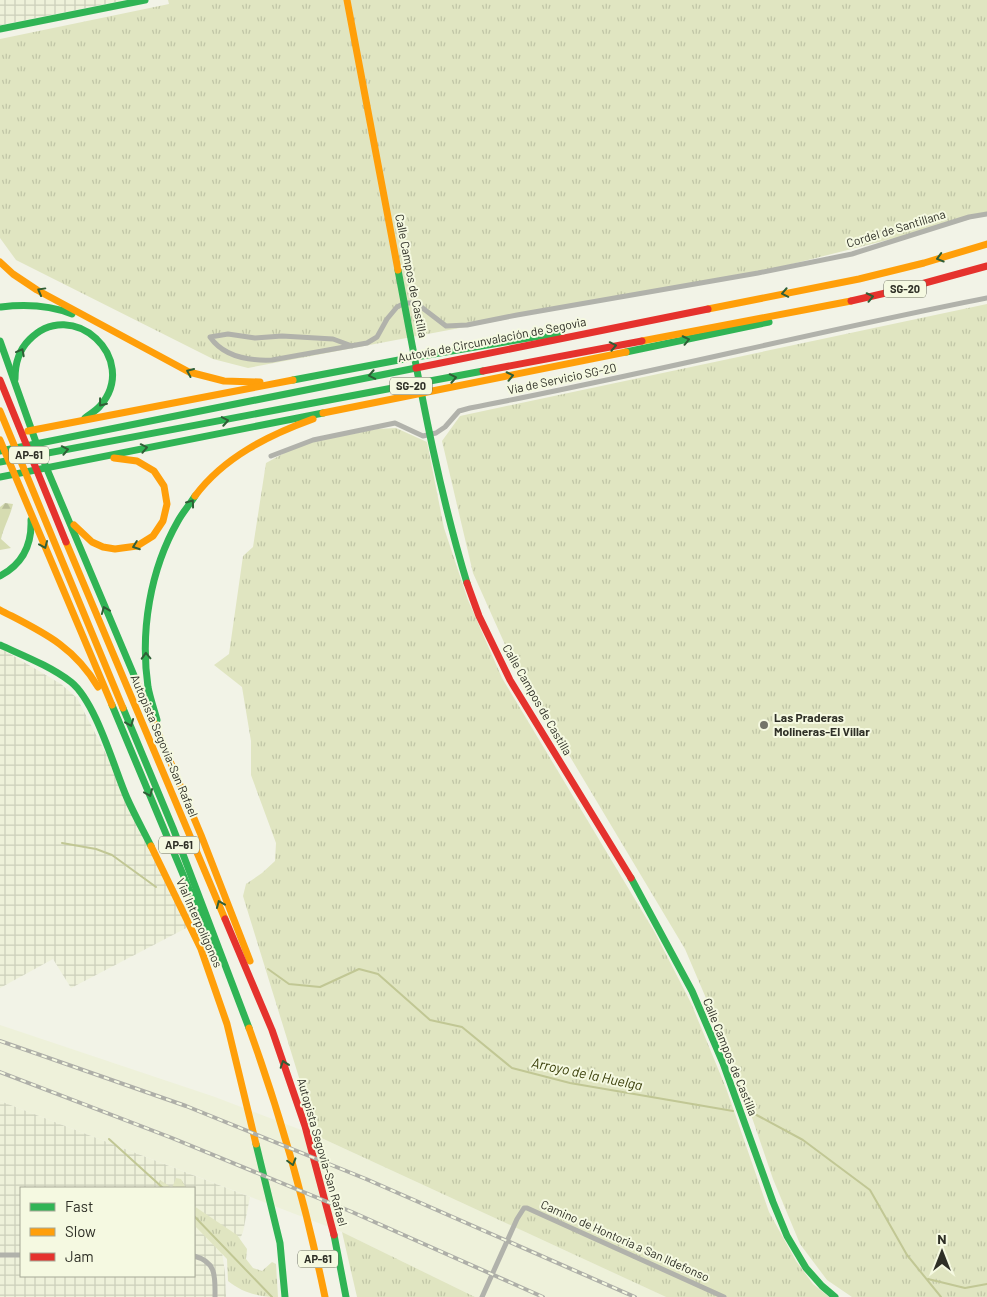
<svg xmlns="http://www.w3.org/2000/svg" width="987" height="1297" viewBox="0 0 987 1297" font-family="Barlow,sans-serif">
<style>
.built{fill:#eef1da}
.industrial{fill:url(#industrial-grid);fill-rule:evenodd}
.grass{fill:url(#grass-tufts)}
.forest{fill:url(#forest-firs)}
.lines{fill:none;stroke-linecap:round;stroke-linejoin:round}
.stream{stroke:#c1c794;stroke-width:2}
.street{stroke:#b1b2ab;stroke-width:5}
.fast{stroke:#30b455;stroke-width:7}
.slow{stroke:#ff9f0a;stroke-width:7}
.jam{stroke:#e5322d;stroke-width:7}
.rail-casing{stroke:#aeafa8;stroke-width:4}
.rail{stroke:#f5f9e1;stroke-width:2;stroke-dasharray:5.5;stroke-linecap:butt}
.oneway{stroke:#2f5e36}
.poi-dot{fill:#73746a;stroke:#f5f9e1;stroke-width:2}
.labels{text-anchor:middle;stroke-width:4;stroke-linejoin:round;paint-order:stroke}
.shield{fill:#f5f9e1;stroke:#6a6c5e;stroke-width:1}
.shield-label{font-size:11px;font-weight:bold;fill:#2e2f26}
.street-label{font-size:12px;fill:#2e2f26;stroke:#f5f9e1}
.poi-label{font-size:12px;font-weight:bold;fill:#2e2f26;stroke:#f5f9e1;text-anchor:start}
.water-label{font-size:14px;font-style:italic;fill:#383d07;stroke:#f5f9e1}
</style>
<defs>
<pattern id="industrial-grid" width="8" height="8" patternUnits="userSpaceOnUse" patternTransform="scale(1.25)"><rect width="8" height="8" fill="#eef1da"/><path d="M0 4h8M4 0v8" fill="none" stroke="#cccfbb"/></pattern>
<pattern id="grass-tufts" width="24" height="20" patternUnits="userSpaceOnUse" patternTransform="scale(1.25)"><rect width="24" height="20" fill="#e0e5c1"/><path d="M3 7l-1-3M5 7V3M7 7l1-3M15 17l-1-3M17 17v-4M19 17l1-3" fill="none" stroke="#c0c5a6"/></pattern>
<pattern id="forest-firs" width="22" height="20" patternUnits="userSpaceOnUse" patternTransform="scale(1.25)"><rect width="22" height="20" fill="#d6dcb1"/><path d="M5 1l3.5 6h-7zM16 11l3.5 6h-7z" fill="#b8bd98"/></pattern>
</defs>
<rect width="100%" height="100%" fill="#f2f3e7"/>
<path class="built" d="M0,1025L215,1097L317,1136L666,1297H475L342,1232L0,1101Z"/>
<g class="industrial">
<path d="M0,0H125L0,25Z"/>
<path d="M0,648L61,684L77,698L194,924L71,988L53,959L0,988Z"/>
<path d="M0,1101L250,1197L243,1232L237,1246L218,1224L225,1273L226,1297H0ZM21,1188H194V1276H21Z"/>
</g>
<g class="grass">
<path d="M168,0H987V215L776,268L248,368L213,359L16,260L0,238V39L169,4Z"/>
<path d="M987,304V1297H852L827,1280L800,1244L773,1179L732,1059L685,949L511,658L473,573L442,441L460,416Z"/>
<path d="M396,428L427,442L444,528L468,600L502,678L654,931L691,1003L726,1088L769,1212L796,1261L813,1284L829,1297H666L317,1136L243,896L246,884L262,873L275,861L276,843L251,775V741L242,687L214,665L229,654L243,556L253,547L266,463L301,444L377,429Z"/>
<path d="M176,1178L181,1179L186,1188H158L160,1180L172,1188Z"/>
<path d="M194,1206L237,1235L247,1249L246,1259L253,1268L262,1271L272,1262L276,1264L278,1297C259,1297 243,1293 228,1281L227,1259L194,1225Z"/>
<path d="M342,1232L475,1297H357Z"/>
</g>
<path class="forest" d="M5,503L13,504C10,517 4,526 1,539L11,548L0,550V507Z"/>
<g class="lines">
<g class="stream">
<path d="M62,843L96,849L112,855L156,887"/>
<path d="M268,969L289,984L320,987L359,969L378,974L430,1020L462,1027L512,1068L570,1083L733,1111"/>
<path d="M751,1112L803,1140L870,1190L907,1255L941,1297"/>
<path d="M109,1139L163,1188"/>
<path d="M194,1216L272,1297"/>
<path d="M928,1279L965,1288L987,1284"/>
</g>
<g class="street">
<path d="M352,346L333,339L282,336L255,338L228,334L210,337C224,357 248,361 272,360L367,343L377,337L387,319L397,307L405,303H416L446,326L467,325L517,315L758,273L852,254L969,217L987,214"/>
<path d="M271,456L313,440L395,423L423,436L436,433L445,427L459,411L470,408C643,375 814,332 987,298"/>
<path d="M0,1255H21"/>
<path d="M194,1256C217,1262 215,1277 215,1297"/>
<path d="M482,1297L517,1219L524,1208H527L724,1297"/>
</g>
<g class="fast">
<path d="M0,29L145,0"/>
<path d="M398,270C418,375 436,481 467,583"/>
<path d="M1,307C26,304 49,305 72,314"/>
<path d="M0,341L38,448"/>
<path d="M626,352L769,322"/>
<path d="M15,379C15,364 18,351 29,340C72,295 141,359 100,406C96,411 90,414 85,418"/>
<path d="M293,380L404,359L558,333"/>
<path d="M0,451L416,368"/>
<path d="M0,462L483,371"/>
<path d="M44,462L136,680"/>
<path d="M0,477L323,413"/>
<path d="M0,576C23,564 32,545 31,520"/>
<path d="M0,645C24,656 50,666 71,682C96,702 114,768 127,798C134,814 143,830 151,846"/>
<path d="M112,705L218,958"/>
<path d="M123,708L173,828L249,1028"/>
<path d="M157,720C154,709 150,698 148,687C140,631 150,570 178,521C183,512 190,504 195,496"/>
<path d="M631,878L692,991L723,1063L773,1202L787,1236L806,1268L822,1286L835,1297"/>
<path d="M256,1144L280,1243L285,1297"/>
<path d="M334,1235L346,1297"/>
</g>
<g class="slow">
<path d="M347,0L398,270"/>
<path d="M0,262L13,274L37,290L189,372L224,381L260,382"/>
<path d="M708,309L859,279L924,263L987,244"/>
<path d="M642,341L851,301"/>
<path d="M0,411L123,708"/>
<path d="M323,413L626,352"/>
<path d="M28,431L293,380"/>
<path d="M0,440L112,705"/>
<path d="M195,496C224,457 269,435 313,419"/>
<path d="M74,525L92,542L103,547L115,549L137,546L153,536L163,521L167,504L164,486L154,471L137,461L114,458"/>
<path d="M66,542L225,919"/>
<path d="M0,610C42,632 73,645 98,687"/>
<path d="M136,680L201,835L250,961"/>
<path d="M151,846L201,949L227,1024L256,1144"/>
<path d="M249,1028C281,1116 306,1206 325,1297"/>
</g>
<g class="jam">
<path d="M851,301L903,289L987,266"/>
<path d="M416,368L708,309"/>
<path d="M483,371L642,341"/>
<path d="M0,380L66,542"/>
<path d="M467,583L479,616L510,680L631,878"/>
<path d="M225,919L272,1030L305,1126L334,1235"/>
</g>
<g class="rail-casing">
<g id="rail">
<path d="M0,1041L186,1106L366,1179L635,1297"/>
<path d="M0,1072L172,1138L352,1212L543,1297"/>
</g>
</g>
<use href="#rail" class="rail"/>
</g>
<defs><path id="oneway-chevron" d="M-2-3.5L2.5 0L-2 3.5" fill="none" stroke-width="1.6" stroke-linecap="round" stroke-linejoin="round" transform="scale(1.25)"/></defs>
<g class="oneway">
<use href="#oneway-chevron" transform="translate(940 258) rotate(164)"/>
<use href="#oneway-chevron" transform="translate(41 291) rotate(-151)"/>
<use href="#oneway-chevron" transform="translate(785 293) rotate(169)"/>
<use href="#oneway-chevron" transform="translate(870 297) rotate(-12)"/>
<use href="#oneway-chevron" transform="translate(686 340) rotate(-12)"/>
<use href="#oneway-chevron" transform="translate(613 346) rotate(-11)"/>
<use href="#oneway-chevron" transform="translate(21 352) rotate(-62)"/>
<use href="#oneway-chevron" transform="translate(190 372) rotate(-156)"/>
<use href="#oneway-chevron" transform="translate(372 375) rotate(169)"/>
<use href="#oneway-chevron" transform="translate(510 376) rotate(-12)"/>
<use href="#oneway-chevron" transform="translate(453 378) rotate(-11)"/>
<use href="#oneway-chevron" transform="translate(102 403) rotate(128)"/>
<use href="#oneway-chevron" transform="translate(225 421) rotate(-10)"/>
<use href="#oneway-chevron" transform="translate(144 448) rotate(-11)"/>
<use href="#oneway-chevron" transform="translate(65 450) rotate(-11)"/>
<use href="#oneway-chevron" transform="translate(191 503) rotate(-54)"/>
<use href="#oneway-chevron" transform="translate(44 545) rotate(67)"/>
<use href="#oneway-chevron" transform="translate(136 546) rotate(160)"/>
<use href="#oneway-chevron" transform="translate(105 610) rotate(-112)"/>
<use href="#oneway-chevron" transform="translate(146 656) rotate(-92)"/>
<use href="#oneway-chevron" transform="translate(130 723) rotate(68)"/>
<use href="#oneway-chevron" transform="translate(149 793) rotate(67)"/>
<use href="#oneway-chevron" transform="translate(220 904) rotate(-113)"/>
<use href="#oneway-chevron" transform="translate(284 1064) rotate(-109)"/>
<use href="#oneway-chevron" transform="translate(292 1162) rotate(74)"/>
</g>
<circle class="poi-dot" cx="764" cy="725" r="5"/>
<g class="labels">
<g class="shield">
<rect x="884" y="280.5" width="42" height="17" rx="4"/>
<rect x="390" y="377.5" width="42" height="17" rx="4"/>
<rect x="9" y="446.5" width="40" height="17" rx="4"/>
<rect x="159" y="836.5" width="40" height="17" rx="4"/>
<rect x="298" y="1250.5" width="40" height="17" rx="4"/>
</g>
<g class="shield-label">
<text x="905" y="293">SG-20</text>
<text x="411" y="390">SG-20</text>
<text x="29" y="459">AP-61</text>
<text x="179" y="849">AP-61</text>
<text x="318" y="1263">AP-61</text>
</g>
<g class="street-label">
<text transform="translate(896 229) rotate(-17)" y="4">Cordel de Santillana</text>
<text transform="translate(411 276) rotate(79)" y="4">Calle Campos de Castilla</text>
<text transform="translate(492 340) rotate(-11)" y="4">Autovía de Circunvalación de Segovia</text>
<text transform="translate(562 379) rotate(-12)" y="4">Vía de Servicio SG-20</text>
<text transform="translate(537 700) rotate(60)" y="4">Calle Campos de Castilla</text>
<text transform="translate(164 746) rotate(67)" y="4">Autopista Segovia-San Rafael</text>
<text transform="translate(199 923) rotate(66)" y="4">Vial Interpolígonos</text>
<text transform="translate(730 1057) rotate(68)" y="4">Calle Campos de Castilla</text>
<text transform="translate(322 1152) rotate(74)" y="4">Autopista Segovia-San Rafael</text>
<text transform="translate(625 1241) rotate(24)" y="4">Camino de Hontoria a San Ildefonso</text>
</g>
<g class="poi-label">
<text x="774" y="722">Las Praderas<tspan x="774" dy="14">Molineras-El Villar</tspan></text>
</g>
<g class="water-label">
<text transform="translate(587 1074) rotate(12)" y="5">Arroyo de la Huelga</text>
</g>
</g>
<rect x="20" y="1187" width="175" height="90" fill="#f5f9e1" stroke="#a5a896"/>
<rect x="30" y="1203" width="25" height="8" fill="#30b455" stroke="#a5a896"/>
<text x="65" y="1212" font-size="15" fill="#2e2f26">Fast</text>
<rect x="30" y="1228" width="25" height="8" fill="#ff9f0a" stroke="#a5a896"/>
<text x="65" y="1237" font-size="15" fill="#2e2f26">Slow</text>
<rect x="30" y="1253" width="25" height="8" fill="#e5322d" stroke="#a5a896"/>
<text x="65" y="1262" font-size="15" fill="#2e2f26">Jam</text>
<g transform="translate(942 1252)" stroke="#f5f9e1" stroke-width="4" paint-order="stroke">
<path d="M0-4L9 19L0 12L-9 19Z" fill="#2e2f26"/>
<text y="-8" font-size="14" font-weight="bold" text-anchor="middle" fill="#2e2f26">N</text>
</g>
</svg>
